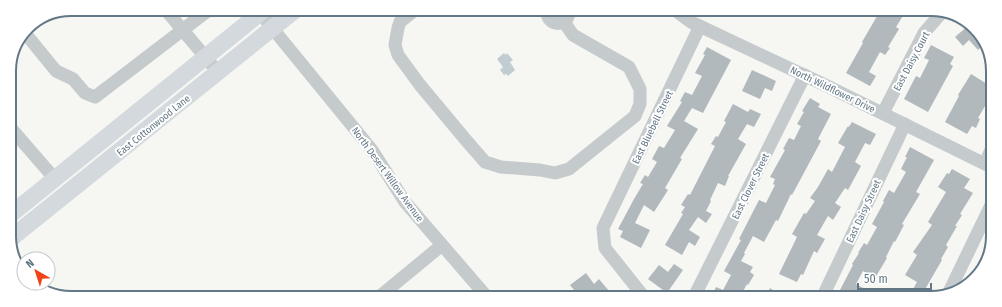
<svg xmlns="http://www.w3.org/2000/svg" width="1002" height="307" viewBox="0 0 1002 307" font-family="'Fira Sans Condensed',sans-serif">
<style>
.water{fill:#c1cdd2}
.building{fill:#b1b9bd}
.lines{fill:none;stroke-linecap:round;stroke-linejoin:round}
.minor{stroke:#c5cacc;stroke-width:13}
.major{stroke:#d4d9dd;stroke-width:17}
.labels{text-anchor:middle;stroke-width:4;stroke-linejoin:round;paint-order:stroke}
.street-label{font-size:10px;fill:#637886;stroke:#fff}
.rim{fill:none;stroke:#637886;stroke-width:2}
</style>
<rect width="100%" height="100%" fill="#f6f6f2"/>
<path class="water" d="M504,53L506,55L507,53L513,60L510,62L515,70L508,76L506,74L504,75L500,70L503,67L497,59Z"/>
<g class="building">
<path d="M880,11H906L896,27L899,29L888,47L890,48L885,55L880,52L869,72L876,76L870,86L846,73L863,43L862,42Z"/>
<path d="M969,25L977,30L984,44L978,50L969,40L963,46L955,37Z"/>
<path d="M931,45L954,57L950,64L953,66L928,112L904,99L916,76L920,78L929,60L924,58Z"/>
<path d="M707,47L731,60L703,113L692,108L684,121L698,129L680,158L682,159L665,188L668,190L654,212L644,205L635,223L650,230L641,248L620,237L623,231L618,229L634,199L643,184L640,183L645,175L648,177L657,162L652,159L659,146L664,148L675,130L667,126L682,102L680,101L685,92L692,95L702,76L695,73L705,55L703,54Z"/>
<path d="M752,70L776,81L772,91L765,88L760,99L742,91Z"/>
<path d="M971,74L992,87V94L978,118L980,119L976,128L972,126L967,134L945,122L959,96L958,95Z"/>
<path d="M810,98L820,104L818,107L831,114L818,139L821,141L806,169L792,195L791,194L778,221L776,220L764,242L753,236L744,253L745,254L741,261L753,267L750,272L754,275L748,285L747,284L740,297H711L716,287L723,290L731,275L724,271L741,240L739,239L759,200L766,203L775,185L773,184L775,179L770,177L785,150L783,149L789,138L794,140L801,126L797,124L804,112L802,111Z"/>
<path d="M733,104L748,112L750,109L761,114L754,127L747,124L738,139L746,144L728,176H729L725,186L718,183L710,200L711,201L706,211L712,214L706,223L698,217L689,230L700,237L695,246L689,242L682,255L665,245L683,214L681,213L685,207L681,205L688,194L690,195L715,146L711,144L716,136L718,137L726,122L724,121Z"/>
<path d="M852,122L876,134L870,145L865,143L855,162L861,166L848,190L845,188L835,203L841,207L833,220L828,216L817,235L825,239L817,253L814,251L803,275L801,274L797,282L779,274L797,237L792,234L804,213L806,214L815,201L810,198L818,187L828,169L832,172L845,147L838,143L848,126L849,127Z"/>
<path d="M910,147L934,160L916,192L920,194L902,224L904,225L895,242L894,241L886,257L887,258L875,278L863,271L856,284L869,291L866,298H845L848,293L840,290L853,265L852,264L859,253H858L864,243L867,245L877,227L872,224L884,202L883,201L889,190L894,193L906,172L901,169L907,157H905Z"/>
<path d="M952,169L970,179L964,188L973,193L960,214L962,215L955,226H957L946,245L948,247L941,259L942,260L920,298H908L917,282L905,275L917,255L913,252L932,225L928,222L946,192L938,187L947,173L949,174Z"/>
<path d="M674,264L683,270L667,293L648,279L659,265L668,272Z"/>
<path d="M586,273L594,284L599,279L614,297H577L572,291L574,290L570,285Z"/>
<path d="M770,288L785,298H765Z"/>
</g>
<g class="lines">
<g class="minor">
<path d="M165,9L218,72"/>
<path d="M415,10L400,22L398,28L395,45L398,55L420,85L465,139L485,162L501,167L540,170L555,173L569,169L635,116L640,104V89L629,67L573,35L564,22"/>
<path d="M547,10C546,28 570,28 569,10"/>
<path d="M675,10L691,22L825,85L991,167"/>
<path d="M260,13L372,150L405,202L487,297"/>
<path d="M25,33L56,71L73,79L85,93L95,97L210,9"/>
<path d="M883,113L924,33L943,11"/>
<path d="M9,126L55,179"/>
<path d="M985,163L991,150"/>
<path d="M949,292L991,205"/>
<path d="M379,297L442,245"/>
<path d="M644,297L605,248L603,228L700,26"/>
<path d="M694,297L805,75"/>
<path d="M822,298L905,124"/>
</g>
<g class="major">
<path d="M10,215L265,9"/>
<path d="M10,239L295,10"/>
</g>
</g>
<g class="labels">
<g class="street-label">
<text transform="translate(911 61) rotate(-62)" y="4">East Daisy Court</text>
<text transform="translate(833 89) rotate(26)" y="4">North Wildflower Drive</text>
<text transform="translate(153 125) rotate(-39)" y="4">East Cottonwood Lane</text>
<text transform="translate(652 127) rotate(-64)" y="4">East Bluebell Street</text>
<text transform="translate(388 174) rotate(54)" y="4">North Desert Willow Avenue</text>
<text transform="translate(750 186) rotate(-64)" y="4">East Clover Street</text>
<text transform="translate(863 211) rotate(-65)" y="4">East Daisy Street</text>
</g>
</g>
<path d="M0 0H1002V307H0ZM71 16H931A55 55 0 0 1 986 71V236A55 55 0 0 1 931 291H71A55 55 0 0 1 16 236V71A55 55 0 0 1 71 16Z" fill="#fff" fill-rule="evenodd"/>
<path class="rim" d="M71 16H931A55 55 0 0 1 986 71V236A55 55 0 0 1 931 291H71A55 55 0 0 1 16 236V71A55 55 0 0 1 71 16Z"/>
<g transform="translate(36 271) rotate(321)"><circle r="19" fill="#ffffff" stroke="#c1c9cf"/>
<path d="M0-3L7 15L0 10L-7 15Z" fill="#f24217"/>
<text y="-6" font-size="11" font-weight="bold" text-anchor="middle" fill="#637886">N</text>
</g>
<path d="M858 283v6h73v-6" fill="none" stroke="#637886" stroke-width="2"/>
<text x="864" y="283" font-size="12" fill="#637886" stroke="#ffffff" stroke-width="3" paint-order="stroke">50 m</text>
</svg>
